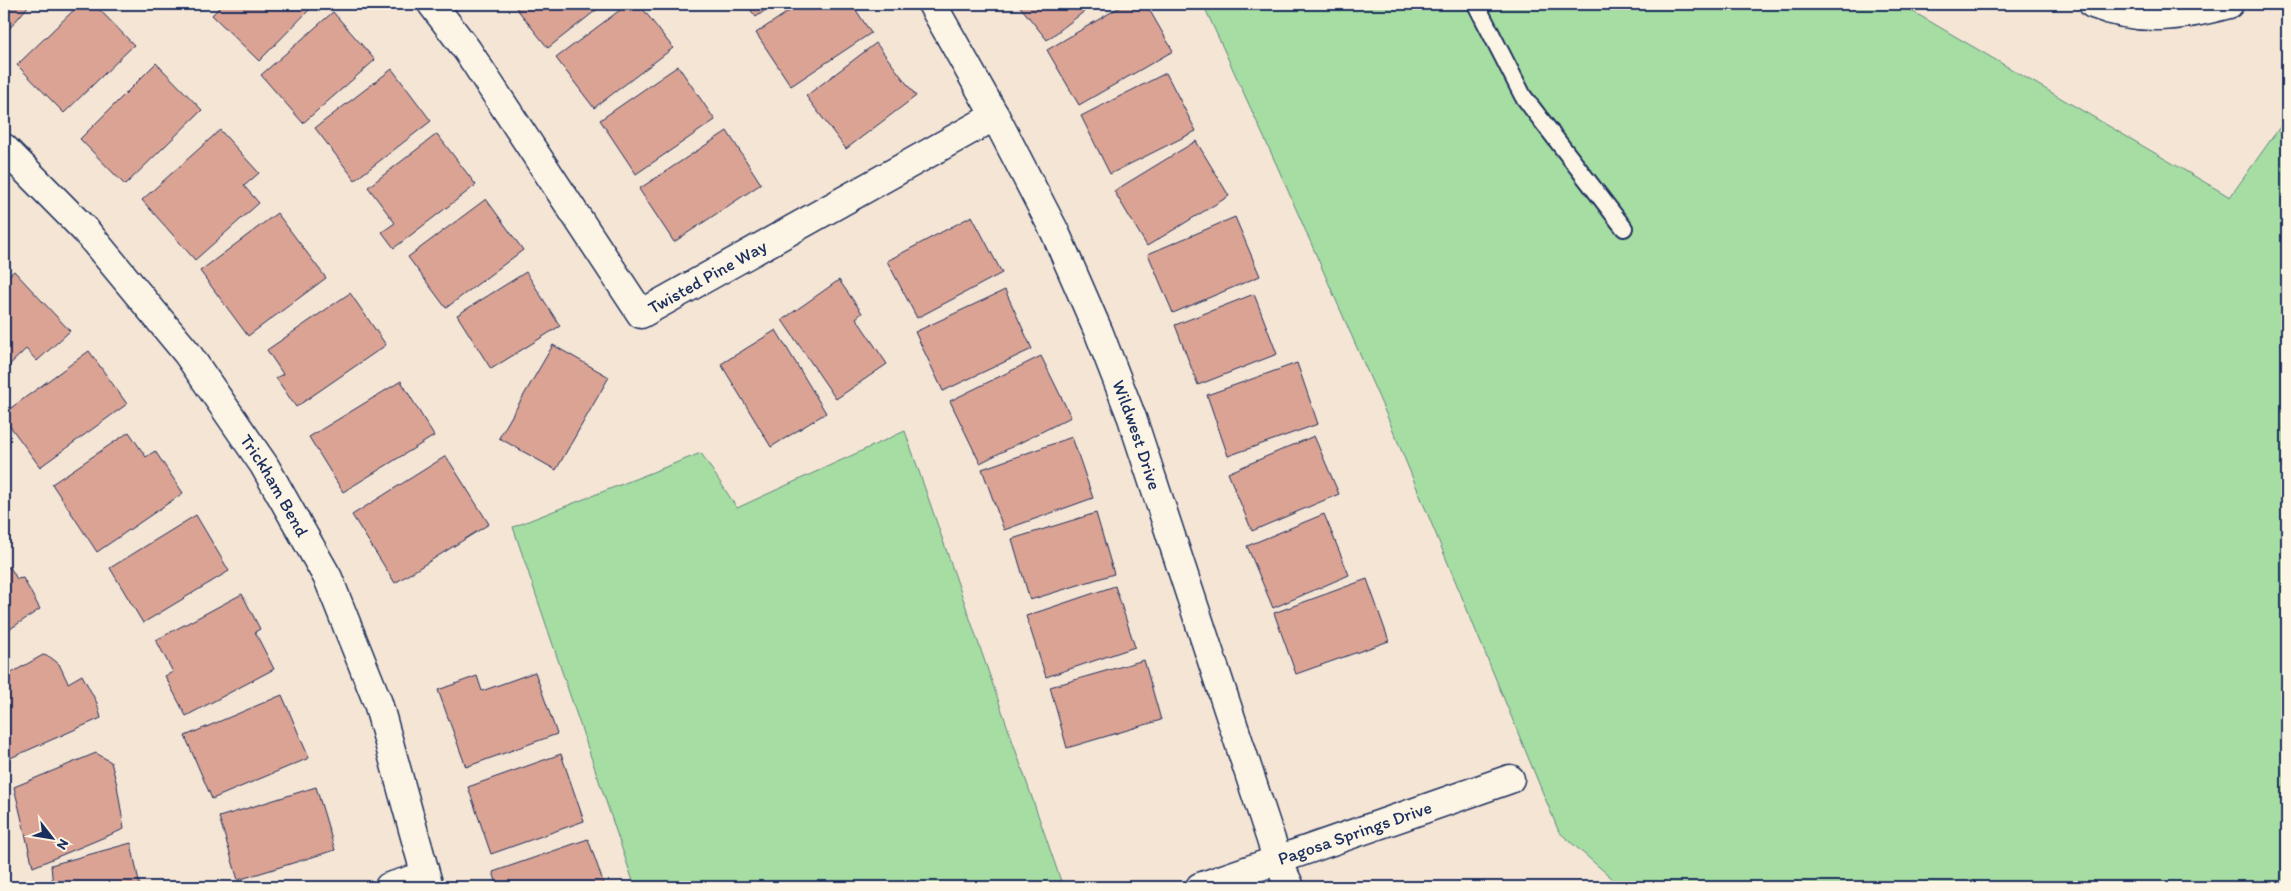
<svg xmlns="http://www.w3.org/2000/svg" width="2291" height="891" viewBox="0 0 2291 891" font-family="Itim,sans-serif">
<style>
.green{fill:#a5dda2;stroke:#608680}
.building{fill:#dba394;stroke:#1b2f5e}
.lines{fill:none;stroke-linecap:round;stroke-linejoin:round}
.lane-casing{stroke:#1b2f5e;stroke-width:20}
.street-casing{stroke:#1b2f5e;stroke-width:31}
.secondary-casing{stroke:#1b2f5e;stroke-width:31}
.lane{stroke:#fcf5e5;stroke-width:16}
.street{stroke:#fcf5e5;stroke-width:28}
.secondary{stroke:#fcf5e5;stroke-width:28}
.labels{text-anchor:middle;stroke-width:5;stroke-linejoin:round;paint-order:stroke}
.street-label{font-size:18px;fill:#1b2f5e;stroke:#fcf5e5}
</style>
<rect width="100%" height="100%" fill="#f5e5d5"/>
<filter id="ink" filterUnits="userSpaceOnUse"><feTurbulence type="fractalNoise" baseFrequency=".02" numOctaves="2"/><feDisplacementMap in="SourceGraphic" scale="10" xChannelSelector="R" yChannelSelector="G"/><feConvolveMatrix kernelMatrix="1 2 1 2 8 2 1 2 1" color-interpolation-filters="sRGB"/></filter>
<g filter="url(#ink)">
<g class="green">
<path d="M1203,4H1900L2230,197L2287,117V887H1622L1559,832L1390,423L1278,168Z"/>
<path d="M905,431L1063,887H635L513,527L701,453L737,508Z"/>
</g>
<g class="building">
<path d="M4,4H30L4,35Z"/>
<path d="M80,4H94L134,45L64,113L17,65Z"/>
<path d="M223,4H315L259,61L212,15Z"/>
<path d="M513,4H604L548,48Z"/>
<path d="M628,4H639L673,48L594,108L556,58Z"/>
<path d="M746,4H774L756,17Z"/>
<path d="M800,4H852L871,33L791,86L756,33Z"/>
<path d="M1018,4H1094L1047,40Z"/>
<path d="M1125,4H1146L1173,51L1079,105L1047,50Z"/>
<path d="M333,12L375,60L303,123L261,75Z"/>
<path d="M876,43L916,96L846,149L806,96Z"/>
<path d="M156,63L202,110L125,185L80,139Z"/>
<path d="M678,66L715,120L636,174L600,120Z"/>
<path d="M392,69L431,121L355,180L315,128Z"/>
<path d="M1166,73L1196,131L1110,174L1081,116Z"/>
<path d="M220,130L259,173L244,186L259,203L195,260L142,200Z"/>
<path d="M727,131L761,184L674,242L639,189Z"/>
<path d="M437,134L476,185L394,248L382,232L395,223L368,187Z"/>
<path d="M1196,141L1229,196L1147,246L1114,191Z"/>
<path d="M486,199L523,250L446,308L408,257Z"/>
<path d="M277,213L326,278L248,336L200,271Z"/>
<path d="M972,216L1002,273L917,318L887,261Z"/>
<path d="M1235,217L1260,276L1173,313L1148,254Z"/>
<path d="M14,271L70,331L37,361L26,349L4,370V280Z"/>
<path d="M526,272L560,326L491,369L457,315Z"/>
<path d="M839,280L862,313L856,318L887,364L836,399L782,320Z"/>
<path d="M1005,290L1032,349L943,391L915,332Z"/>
<path d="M350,293L386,345L296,407L276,378L283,374L267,350Z"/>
<path d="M1254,294L1277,354L1198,385L1175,325Z"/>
<path d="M776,330L826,413L771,447L721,364Z"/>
<path d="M553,345L609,377L556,470L499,438Z"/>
<path d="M89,351L127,404L40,467L4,418V413Z"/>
<path d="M1041,356L1071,417L980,463L950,401Z"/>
<path d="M1297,363L1318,424L1228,456L1207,395Z"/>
<path d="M401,381L434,436L343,492L309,437Z"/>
<path d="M129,432L146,457L155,451L183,493L97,552L52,484Z"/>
<path d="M1314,436L1339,494L1252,531L1228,473Z"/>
<path d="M1072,437L1093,498L1004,530L982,469Z"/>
<path d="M446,456L489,524L395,583L352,515Z"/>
<path d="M1096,513L1114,574L1030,600L1012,539Z"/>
<path d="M1324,514L1349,575L1273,608L1247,546Z"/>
<path d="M196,515L229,571L143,623L110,568Z"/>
<path d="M10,567L17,579L23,578L40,609L4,633V568Z"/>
<path d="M1367,579L1389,641L1296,674L1274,613Z"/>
<path d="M1115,586L1135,647L1046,677L1026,616Z"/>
<path d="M242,594L260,629L255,632L274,669L186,716L165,676L173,672L156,640Z"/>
<path d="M43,655L50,657L59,664L68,683L82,675L97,703L101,718L8,759L4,755V677Z"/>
<path d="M1144,660L1161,720L1067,748L1050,687Z"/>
<path d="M535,672L557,734L466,767L438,690L477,676L482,691Z"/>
<path d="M282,695L309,758L212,799L185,736Z"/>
<path d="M96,753L111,762L117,785L124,829L33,867L14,787Z"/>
<path d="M561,754L584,821L491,854L468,787Z"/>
<path d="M316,787L335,850L238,880L219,817Z"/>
<path d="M588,839L605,887H498L493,872Z"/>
<path d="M131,843L140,887H53L51,865Z"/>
</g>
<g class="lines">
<g class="lane-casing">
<path id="lane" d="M1476,4L1523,96L1624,228"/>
</g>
<g class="street-casing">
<g id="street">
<path id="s1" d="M432,4L467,50L641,314L995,116"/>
<path id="s2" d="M932,4L995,116L1055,232L1099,333L1132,418L1278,861L1290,887"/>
<path id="s3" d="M4,148L86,231L187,353L264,465L328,578L378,703L429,887"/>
<path d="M389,887L425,876"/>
<path id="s4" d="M1200,887L1510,779"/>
</g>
</g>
<g class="secondary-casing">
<path id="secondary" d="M2093,4C2141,23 2181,17 2229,4"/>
</g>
<use href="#lane" class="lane"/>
<use href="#street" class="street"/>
<use href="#secondary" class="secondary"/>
</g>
</g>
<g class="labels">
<g class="street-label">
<text dy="6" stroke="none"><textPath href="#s1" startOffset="450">Twisted Pine Way</textPath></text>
<text dy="6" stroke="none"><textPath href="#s2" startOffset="478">Wildwest Drive</textPath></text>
<text dy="6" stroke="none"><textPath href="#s3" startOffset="434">Trickham Bend</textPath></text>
<text dy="6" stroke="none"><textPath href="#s4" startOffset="164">Pagosa Springs Drive</textPath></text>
</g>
</g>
<rect width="2291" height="891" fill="none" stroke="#fcf5e5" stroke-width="20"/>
<rect x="10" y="10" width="2271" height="871" fill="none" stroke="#1b2f5e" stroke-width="2" filter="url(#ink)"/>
<g transform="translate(52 838) rotate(121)" stroke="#fcf5e5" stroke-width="4" paint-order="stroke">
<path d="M0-4L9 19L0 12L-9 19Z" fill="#1b2f5e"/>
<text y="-8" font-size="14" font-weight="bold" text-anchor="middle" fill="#1b2f5e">N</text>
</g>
</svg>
